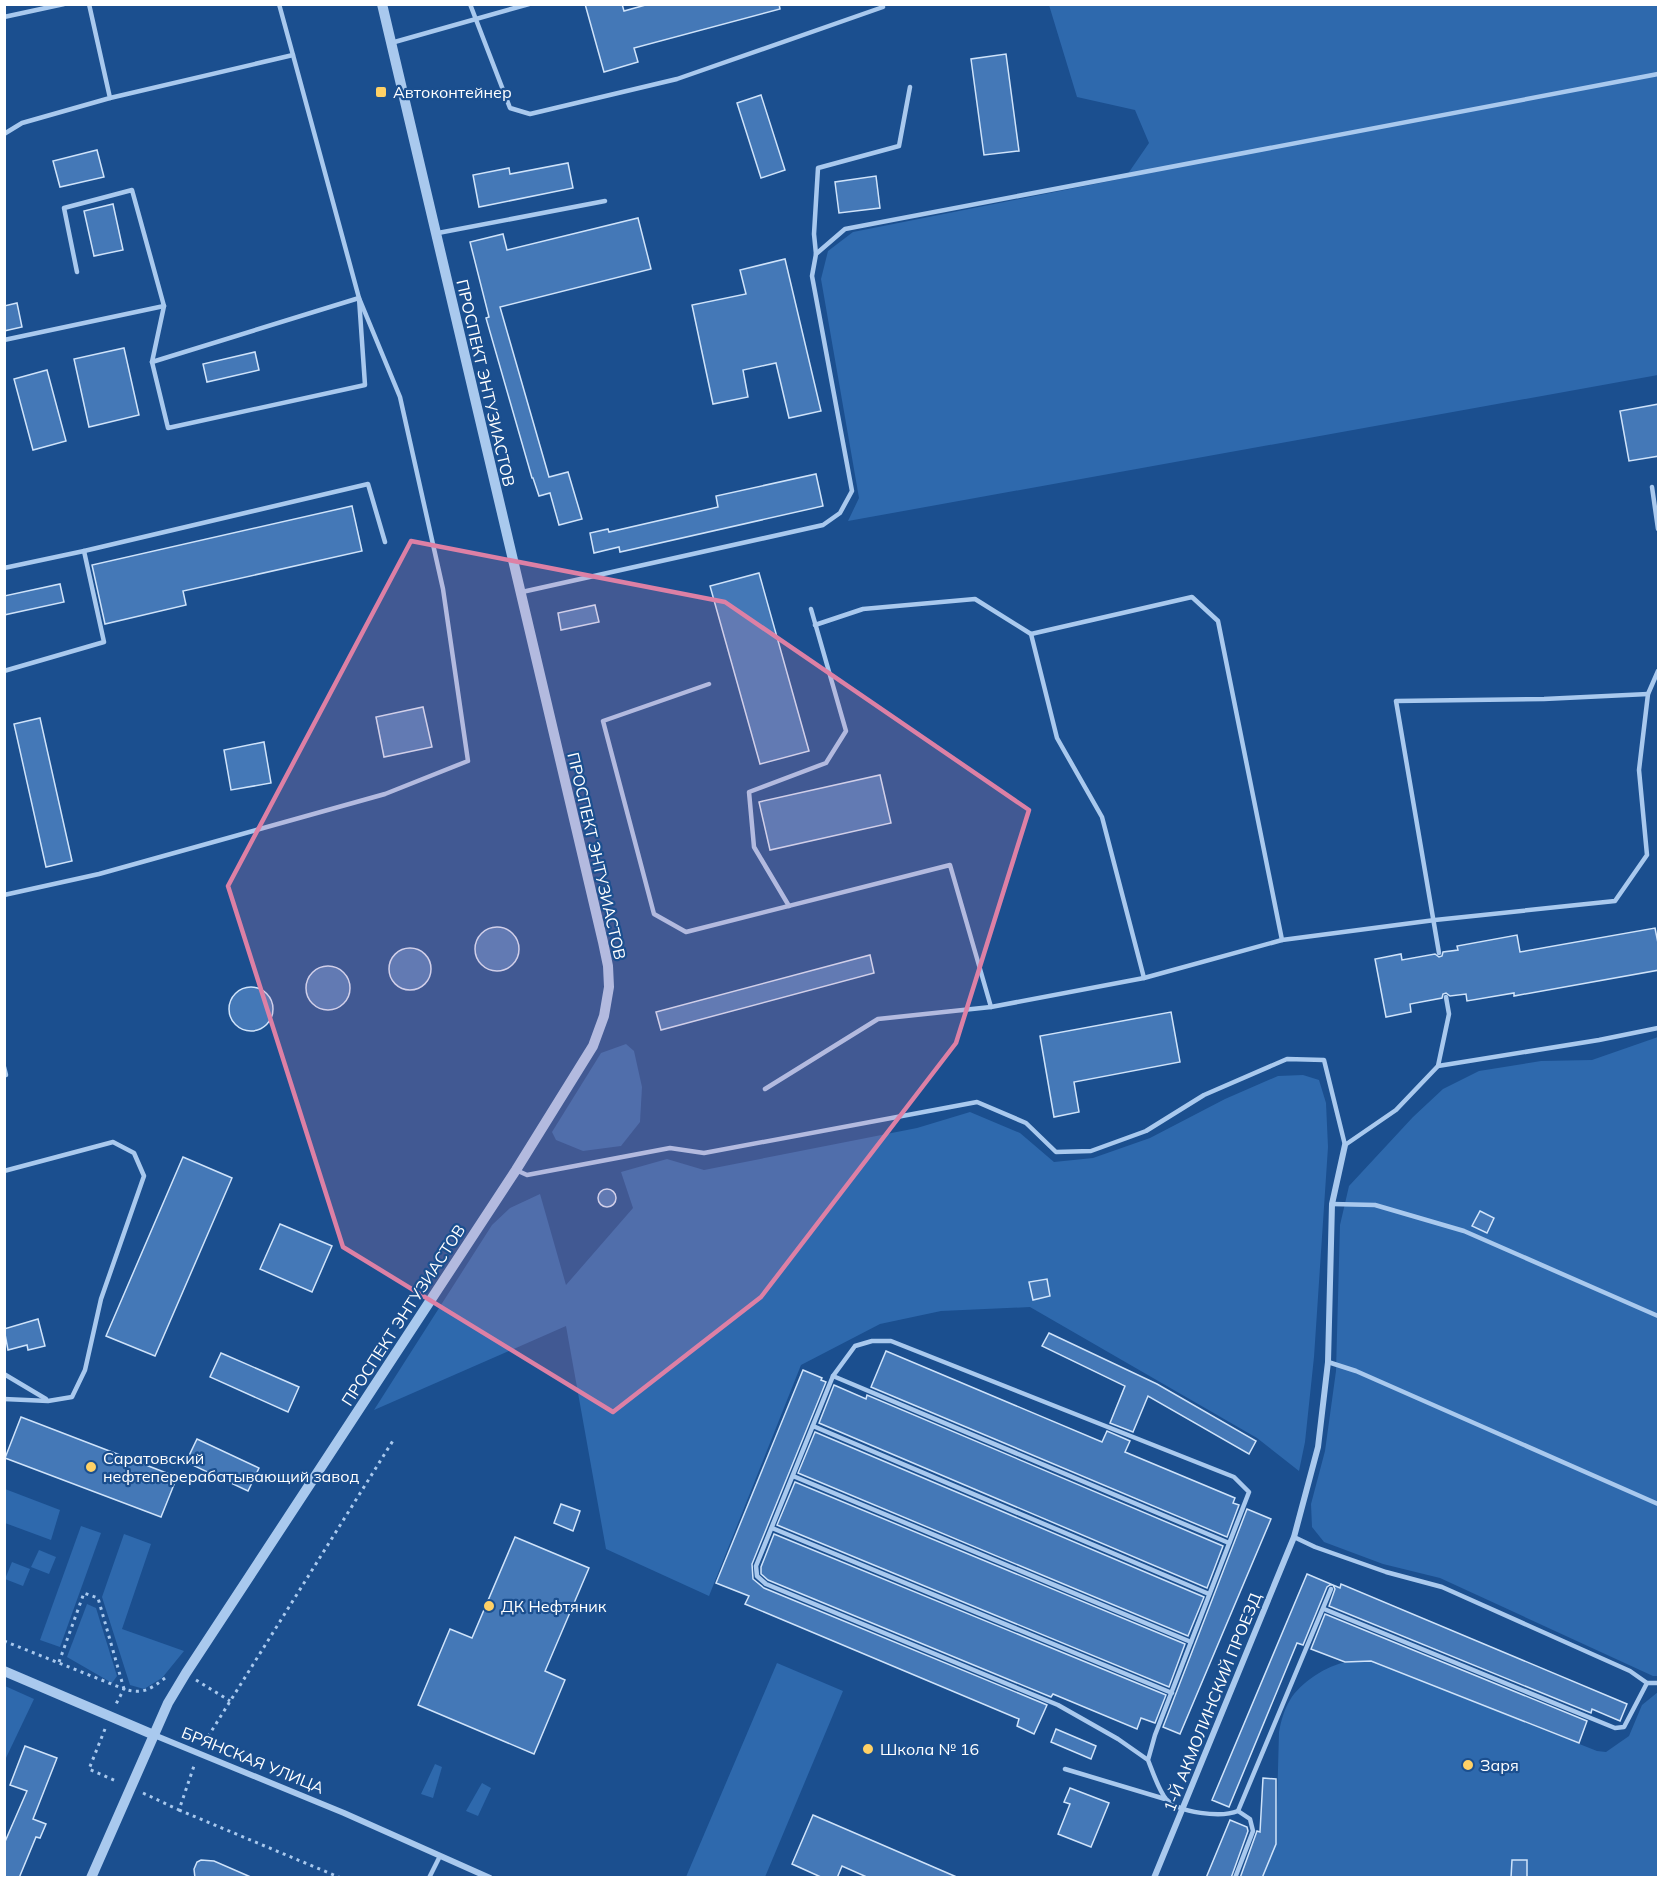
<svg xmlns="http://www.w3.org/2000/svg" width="1663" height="1882" viewBox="0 0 1663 1882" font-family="Mulish,sans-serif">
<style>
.green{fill:#2e69ad}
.building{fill:#4478b7;stroke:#cfe3fa;stroke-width:1.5}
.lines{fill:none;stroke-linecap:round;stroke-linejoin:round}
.path{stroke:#a9c9ee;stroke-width:3;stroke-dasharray:3 4.5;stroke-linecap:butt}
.service{stroke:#a9c9ee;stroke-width:4.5}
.minor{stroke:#a9c9ee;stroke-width:6}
.tertiary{stroke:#a9c9ee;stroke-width:10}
.marked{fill:#dd80a5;fill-opacity:0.2;stroke:#dd80a5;stroke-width:4.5;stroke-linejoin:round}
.poi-dot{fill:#ffd166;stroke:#1b4f8f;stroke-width:2}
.labels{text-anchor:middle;stroke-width:4.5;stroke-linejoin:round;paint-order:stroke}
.poi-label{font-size:16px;fill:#fff;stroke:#1b4f8f;text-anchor:start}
.street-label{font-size:16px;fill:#fff;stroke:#1b4f8f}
</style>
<rect width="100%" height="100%" fill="#1b4f8f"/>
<g class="green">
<path d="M1049,5H1658V375L848,521L859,498L821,279L828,251L853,232L1125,178L1149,143L1135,110L1077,97Z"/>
<path d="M1658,1037V1676H1653L1440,1578L1383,1564L1324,1542L1312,1527L1311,1504L1325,1451L1336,1371L1340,1225L1349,1186L1413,1117L1443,1089L1479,1071L1541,1061L1592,1060Z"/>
<path d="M626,1044L634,1051L642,1087L640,1122L621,1146L583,1151L556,1140L552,1132L601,1053Z"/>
<path d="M1303,1075L1319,1080L1326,1103L1328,1147L1314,1357L1305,1442L1299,1471L1257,1438L1030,1307L941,1311L880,1324L801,1365L709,1596L606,1549L566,1326L374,1410L492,1225L510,1208L540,1194L566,1285L633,1208L621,1172L667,1159L704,1170L917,1128L970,1112L1020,1133L1054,1162L1093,1158L1150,1138L1225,1099L1278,1076Z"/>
<path d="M5,1489L60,1510L51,1540L5,1523Z"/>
<path d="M81,1526L101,1533L60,1647L40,1640Z"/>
<path d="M124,1534L151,1544L122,1629L184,1651L162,1678L144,1689L130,1685L102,1597Z"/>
<path d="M39,1550L56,1557L49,1574L31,1567Z"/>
<path d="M12,1562L30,1569L23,1586L5,1579Z"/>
<path d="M87,1604L96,1608L117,1676L112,1683L67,1657Z"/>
<path d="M1371,1661L1597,1751L1606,1752L1629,1736L1642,1705L1658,1692V1877L1262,1878L1276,1844L1279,1732C1281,1721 1284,1710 1290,1700C1300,1683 1327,1665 1347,1662C1355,1661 1363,1661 1371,1661Z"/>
<path d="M777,1663L843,1691L765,1877H686Z"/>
<path d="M5,1686L34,1699L5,1760Z"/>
<path d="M435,1764L442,1767L433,1798L421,1794Z"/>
<path d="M482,1783L491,1788L478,1816L466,1811Z"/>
</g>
<g class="building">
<path d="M585,4H622L624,11L649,4H779L780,9L634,48L638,62L604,72Z"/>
<path d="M1006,54L1019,151L984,155L971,59Z"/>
<path d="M761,95L785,170L761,178L737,103Z"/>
<path d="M97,150L104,177L60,187L53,161Z"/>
<path d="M568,163L573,188L479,207L473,175L509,168L510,174Z"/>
<path d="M876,176L880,208L839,213L835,182Z"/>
<path d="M113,204L123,250L94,256L84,211Z"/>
<path d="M638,218L651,269L500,307L549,477L568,472L582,519L559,525L550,493L539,496L533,478H532L486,318L489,317L470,242L503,234L507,250Z"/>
<path d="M785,259L821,411L789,418L776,363L743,370L748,397L713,404L692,305L746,294L740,270Z"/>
<path d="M17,303L22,327L4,331V306Z"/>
<path d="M124,348L139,415L89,427L74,359Z"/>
<path d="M255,352L259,370L207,382L203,364Z"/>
<path d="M47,370L66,441L33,450L14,379Z"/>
<path d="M1659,404V456L1629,461L1620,411Z"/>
<path d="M816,474L823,506L620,552L619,547L594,553L590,533L608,529L609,532L718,507L716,496Z"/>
<path d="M352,506L362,551L183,591L186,605L105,624L92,565Z"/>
<path d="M759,573L809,751L760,764L710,586Z"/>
<path d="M60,584L64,602L4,615V596Z"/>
<path d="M595,605L599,622L561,630L558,613Z"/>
<path d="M423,707L432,747L384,757L376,717Z"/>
<path d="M40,718L72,861L46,867L14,724Z"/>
<path d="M264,742L271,783L231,790L224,750Z"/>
<path d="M880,775L891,823L770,850L759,802Z"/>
<circle cx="497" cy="949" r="22"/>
<path d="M1655,928L1659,948V970L1514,996V993L1467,1001L1466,994L1450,996L1446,993L1443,994L1442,998L1410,1004L1411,1012L1386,1017L1375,959L1401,954L1402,960L1435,954L1439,957L1442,956L1443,952L1458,950L1457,946L1517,935L1520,952Z"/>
<circle cx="410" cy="969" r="21"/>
<path d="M870,955L874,973L661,1030L656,1012Z"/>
<circle cx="328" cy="988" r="22"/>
<circle cx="251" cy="1009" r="22"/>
<path d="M1171,1012L1180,1062L1074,1082L1079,1112L1054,1117L1040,1036Z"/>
<path d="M183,1157L232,1178L155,1356L106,1336Z"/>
<circle cx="607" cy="1198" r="9"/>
<path d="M1480,1211L1494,1218L1487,1233L1472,1226Z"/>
<path d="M280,1224L332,1246L312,1292L260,1269Z"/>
<path d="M1047,1279L1050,1296L1033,1300L1029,1282Z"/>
<path d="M38,1319L45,1346L28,1350L27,1345L8,1350L4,1329Z"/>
<path d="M1049,1333L1157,1384L1256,1441L1249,1454L1148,1396L1133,1432L1110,1423L1125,1386L1042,1346Z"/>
<path d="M886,1351L1102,1442L1107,1431L1130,1441L1125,1452L1235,1498L1233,1503L1239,1505L1227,1537L871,1387Z"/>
<path d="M221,1353L299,1387L288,1412L210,1377Z"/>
<path d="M803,1370L822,1378L821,1380L826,1382L752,1564L753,1579L764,1588L1047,1705L1034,1734L1017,1726L1019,1719L745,1604L749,1596L716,1583Z"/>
<path d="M834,1385L866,1399L867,1395L1223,1546L1207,1588L819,1423Z"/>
<path d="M21,1417L177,1477L161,1517L5,1458Z"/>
<path d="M815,1432L1204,1597L1188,1636L798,1473Z"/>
<path d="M197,1439L259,1468L248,1491L186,1462Z"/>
<path d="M795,1482L1185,1644L1169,1687L777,1525Z"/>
<path d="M561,1504L580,1511L573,1531L554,1523Z"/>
<path d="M1247,1509L1271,1519L1180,1734L1163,1727Z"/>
<path d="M774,1534L1166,1695L1155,1723L1141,1718L1137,1729L1053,1694L1051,1697L768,1580L761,1574V1567Z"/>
<path d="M515,1537L589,1568L545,1671L565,1680L534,1754L418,1705L450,1629L472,1638Z"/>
<path d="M1307,1574L1340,1588L1341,1584L1627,1704L1620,1721L1592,1709L1591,1713L1329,1606L1335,1589L1333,1585H1330L1327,1587L1303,1645L1297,1643L1229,1807L1212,1800Z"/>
<path d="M1325,1614L1587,1721L1579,1743L1371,1661L1345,1662L1311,1649Z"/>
<path d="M1056,1729L1096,1746L1091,1759L1051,1742Z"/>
<path d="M25,1746L57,1758L33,1819L46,1824L40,1838L36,1837L19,1878H4V1844L27,1791L10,1785Z"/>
<path d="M1263,1778L1276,1779V1844L1262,1878H1240L1257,1831L1260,1832Z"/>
<path d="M1070,1788L1109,1803L1091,1847L1058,1834L1070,1804L1064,1802Z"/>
<path d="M813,1815L959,1878H869L842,1866L837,1878H823L792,1864Z"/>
<path d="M1230,1820L1247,1827L1248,1831L1231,1878H1206Z"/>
<path d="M201,1860L214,1861L253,1878H195L194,1869L197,1862Z"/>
<path d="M1512,1860H1527V1878H1511Z"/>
</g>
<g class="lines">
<g class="path">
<path d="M4,1641L124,1689L116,1704"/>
<path d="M59,1662L84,1593L98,1598L124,1689C142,1695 151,1689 165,1678"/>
<path d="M196,1680L230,1701"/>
<path d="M105,1729L89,1769L118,1782"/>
<path d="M204,1743L394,1439"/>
<path d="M143,1793L179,1810L195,1763"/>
<path d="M179,1810L341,1878"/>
</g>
<g class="service">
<path d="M279,4L293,55"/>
<path d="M470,4L510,108L530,114L677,79L883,7L882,4"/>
<path d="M4,17L64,4"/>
<path d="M391,43L529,4"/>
<path d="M110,98L293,55L359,298L365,385L168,428L152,362L164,306"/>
<path d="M4,134L22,123L110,98L89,4"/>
<path d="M438,233L605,201"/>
<path d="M816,254L814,234L818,168L899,146L910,87"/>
<path d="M4,340L164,306L132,190L64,208L77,272"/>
<path d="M1652,487L1658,529"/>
<path d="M4,568L84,551"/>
<path d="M522,592L823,525L840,513L852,491L812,276L816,254L845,229L1658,74"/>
<path d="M815,625L863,609L975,599L1031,634"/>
<path d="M4,671L104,642L84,551L368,484L385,542"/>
<path d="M709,684L603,721L654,914L686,932L950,865L991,1007"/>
<path d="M4,895L99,874L385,794L468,761L443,589L400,397L359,298L152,362"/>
<path d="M789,906L754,847L749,792L826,763L846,731L811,609"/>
<path d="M1439,953L1396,701L1544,699L1648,694"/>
<path d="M1144,978L1282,940"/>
<path d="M1438,1066L1599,1040L1658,1028"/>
<path d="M4,1067L6,1075"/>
<path d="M765,1089L878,1019L991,1007L1144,978L1102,817L1057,738L1031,634L1192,597L1218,621L1282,940L1435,920L1615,901L1647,855L1639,770L1648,694L1658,671"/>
<path d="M516,1170L527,1175L670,1148L704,1153L977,1102L1026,1123L1056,1152L1091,1151L1146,1131L1204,1095L1287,1059L1324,1060L1345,1145L1396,1110L1438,1066L1449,1014L1446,997"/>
<path d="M4,1171L113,1142L134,1153L144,1176L101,1299L85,1370L72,1397L48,1401L4,1399"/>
<path d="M1332,1204L1375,1205L1464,1231L1658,1316"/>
<path d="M1328,1362L1356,1371L1658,1504"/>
<path d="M4,1374L46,1399"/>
<path d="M833,1376L1229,1543"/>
<path d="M813,1426L1209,1594"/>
<path d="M793,1476L1191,1642"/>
<path d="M772,1528L1172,1693"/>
<path d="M1294,1537L1315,1547L1386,1572L1442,1587L1630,1671L1647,1683H1658"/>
<path d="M1324,1609L1615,1728L1624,1727L1647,1683"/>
<path d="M1148,1760L1118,1739L1058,1705L766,1584L757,1576L756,1566L833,1376L855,1346L872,1341H891L1234,1477L1249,1492L1155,1735L1148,1760C1152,1770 1159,1791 1166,1799C1179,1813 1221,1818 1238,1811L1331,1589"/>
<path d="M1065,1769L1165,1799"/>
<path d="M429,1878L440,1856"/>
<path d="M1235,1878L1253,1831L1250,1819L1238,1811"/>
</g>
<g class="minor">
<path d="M154,1735L344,1813L490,1878"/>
<path d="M1154,1878L1294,1537L1318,1447L1328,1362L1332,1204L1345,1145"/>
</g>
<g class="tertiary">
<path d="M4,1671L154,1735"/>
<path d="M91,1878L168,1703L186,1673L516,1170L593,1046L604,1016L609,987L608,966L603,942L382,4"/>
</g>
</g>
<path class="marked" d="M411,541L725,602L1029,810L956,1043L761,1297L613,1412L343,1247L228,886Z"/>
<g class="poi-dot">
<rect x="375" y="86" width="12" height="12" rx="3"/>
<circle cx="91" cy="1467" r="6"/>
<circle cx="489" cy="1606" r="6"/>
<circle cx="868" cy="1749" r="6"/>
<circle cx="1468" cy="1765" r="6"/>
</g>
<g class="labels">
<g class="poi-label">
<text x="393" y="98">Автоконтейнер</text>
<text x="103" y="1464">Саратовский<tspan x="103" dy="18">нефтеперерабатывающий завод</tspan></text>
<text x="501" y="1612">ДК Нефтяник</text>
<text x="880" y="1755">Школа № 16</text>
<text x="1480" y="1771">Заря</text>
</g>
<g class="street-label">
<text transform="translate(486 383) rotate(77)" y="6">ПРОСПЕКТ ЭНТУЗИАСТОВ</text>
<text transform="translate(597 856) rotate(77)" y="6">ПРОСПЕКТ ЭНТУЗИАСТОВ</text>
<text transform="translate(403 1315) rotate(-57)" y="6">ПРОСПЕКТ ЭНТУЗИАСТОВ</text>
<text transform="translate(1212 1702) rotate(-68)" y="6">1-Й АКМОЛИНСКИЙ ПРОЕЗД</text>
<text transform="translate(253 1760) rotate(22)" y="6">БРЯНСКАЯ УЛИЦА</text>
</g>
</g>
<rect width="1663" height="1882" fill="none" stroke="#ffffff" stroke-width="12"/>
</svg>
